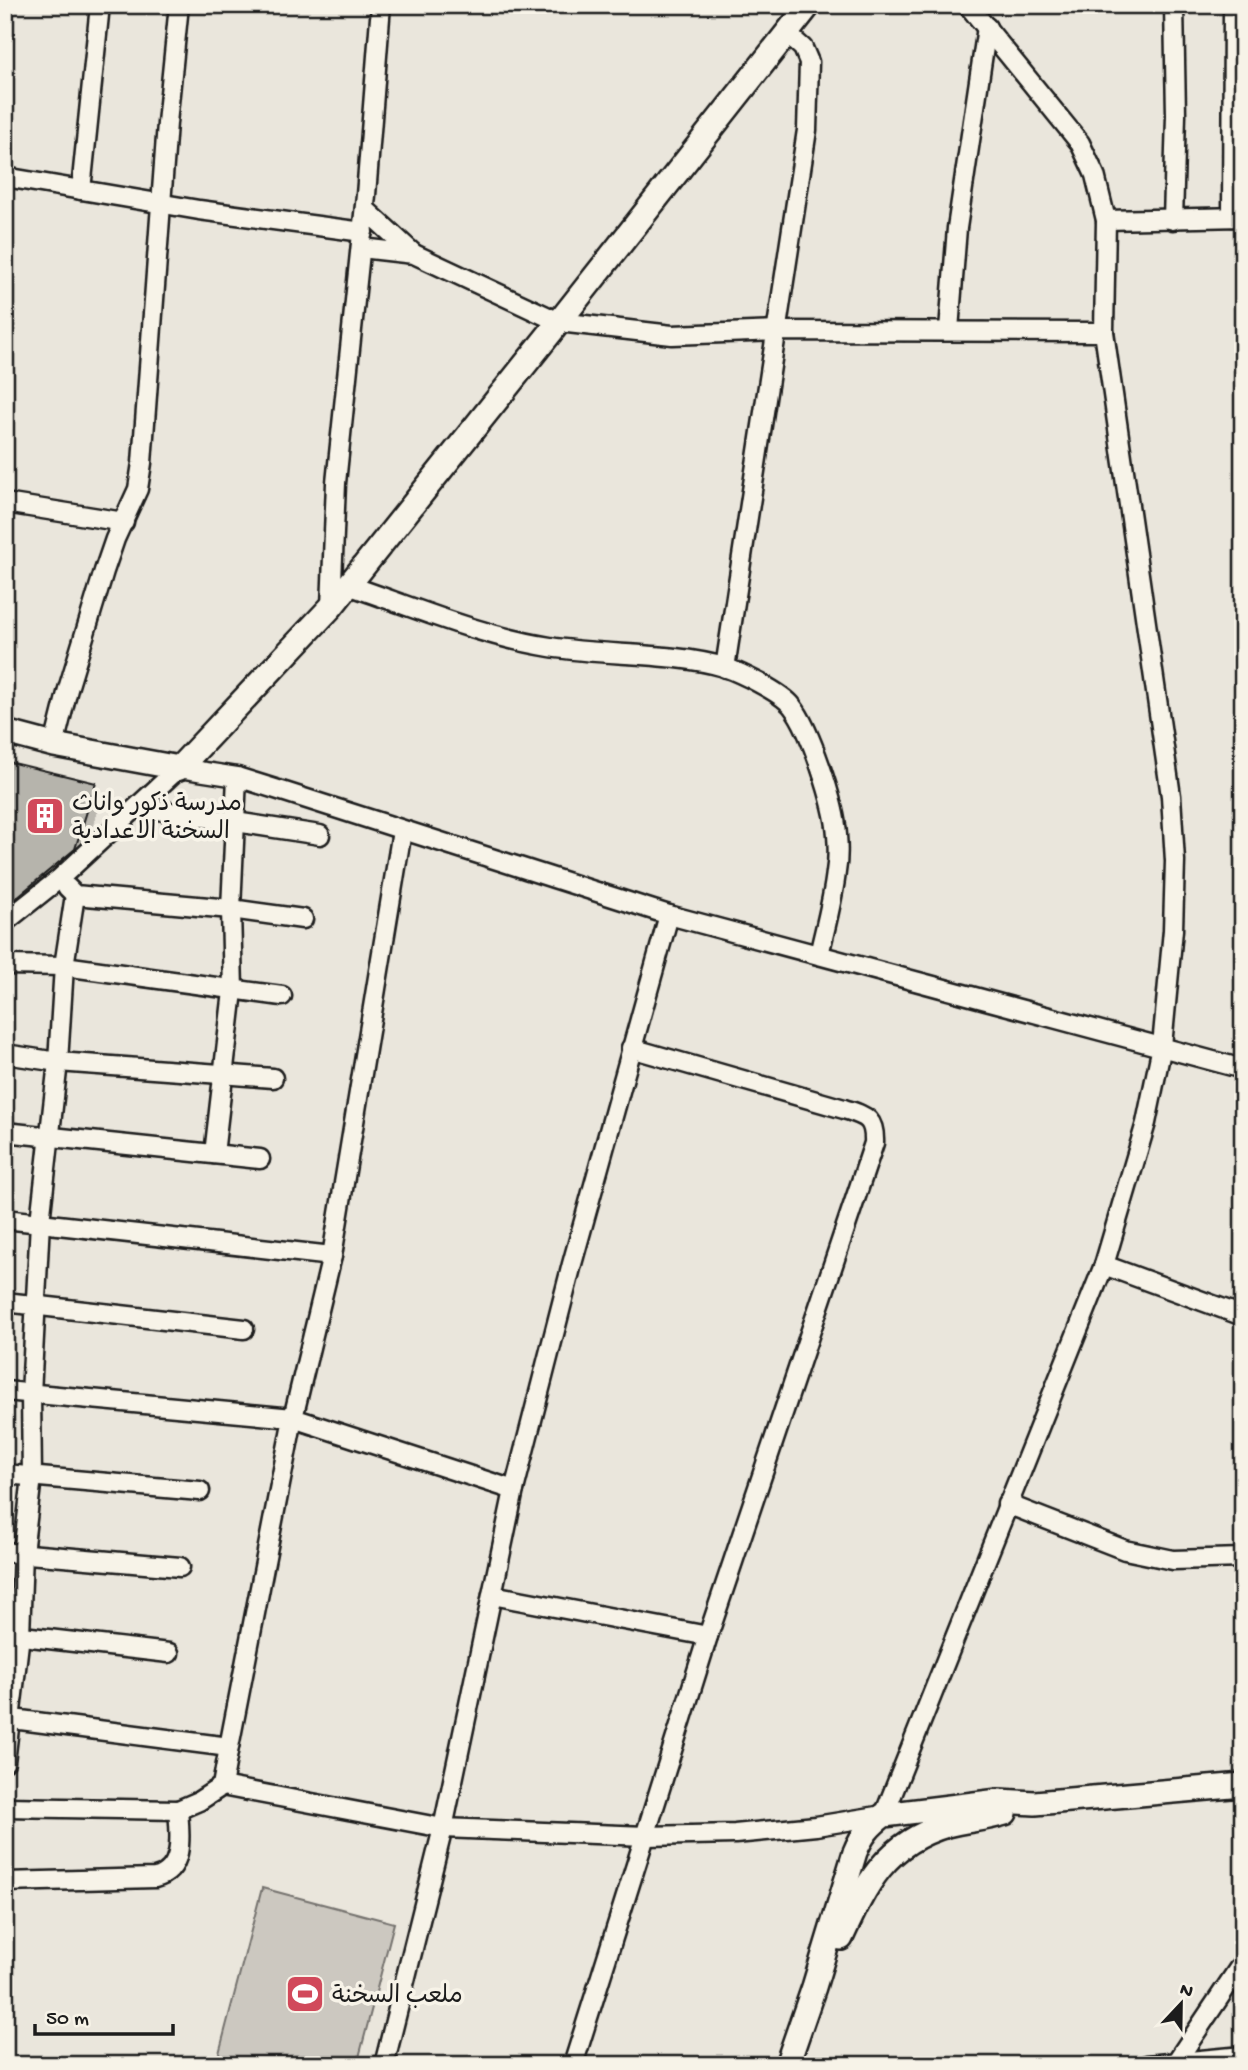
<svg xmlns="http://www.w3.org/2000/svg" width="1248" height="2070" viewBox="0 0 1248 2070" font-family="'Gochi Hand','Playpen Sans Arabic',sans-serif">
<style>
.green{fill:#ccc8c0;stroke:#74726e;stroke-width:2}
.shadow{fill:#0003}
.building{fill:#b6b4ac;stroke:#1c1c1c;stroke-width:2}
.lines{fill:none;stroke-linecap:round;stroke-linejoin:round}
.minor-casing{stroke:#1c1c1c;stroke-width:23}
.tertiary-casing{stroke:#1c1c1c;stroke-width:28}
.minor{stroke:#f7f3e8;stroke-width:18}
.tertiary{stroke:#f7f3e8;stroke-width:23}
.labels{text-anchor:middle;stroke-width:7;stroke-linejoin:round;paint-order:stroke}
.poi-label{font-size:24px;fill:#1c1c1c;stroke:#f7f3e8;text-anchor:start}
</style>
<rect width="100%" height="100%" fill="#eae6dc"/>
<filter id="ink" filterUnits="userSpaceOnUse"><feTurbulence type="fractalNoise" baseFrequency=".0143" numOctaves="2"/><feDisplacementMap in="SourceGraphic" scale="14" xChannelSelector="R" yChannelSelector="G"/><feConvolveMatrix kernelMatrix="1 2 1 2 8 2 1 2 1" color-interpolation-filters="sRGB"/></filter>
<g filter="url(#ink)">
<path class="green" d="M262,1888L394,1923L357,2065H216Z"/>
<path class="shadow" d="M5,763L95,785L102,798L81,862L5,915Z"/>
<path class="building" d="M5,761L96,783L75,849L5,907Z"/>
<g class="lines">
<g class="minor-casing">
<g id="minor">
<path d="M5,177L199,210L363,232"/>
<path d="M81,190L100,5"/>
<path d="M365,209L414,254L559,322L672,335L778,331L1104,332"/>
<path d="M1232,217L1233,5"/>
<path d="M1106,220L1243,217"/>
<path d="M1173,220L1176,115L1174,5"/>
<path d="M361,248L414,254"/>
<path d="M949,330L957,228L987,27"/>
<path d="M5,503L124,522"/>
<path d="M348,585C415,608 481,636 550,647C605,656 673,652 724,667C741,673 781,692 792,706C811,730 835,805 837,835C838,847 838,861 836,872C833,900 825,928 819,955"/>
<path d="M331,607L336,483L366,195L381,5"/>
<path d="M725,668L807,130L809,62L803,48L786,33"/>
<path d="M54,745L68,689L104,571L115,539L138,489L142,463L167,123L179,5"/>
<path d="M138,807L320,835"/>
<path d="M402,831L332,1256L293,1418L514,1490"/>
<path d="M67,887L75,895L231,909L303,919"/>
<path d="M5,922L59,879L179,768L237,777L285,792L669,915L1243,1069"/>
<path d="M5,965L64,966L282,996"/>
<path d="M5,1054L58,1062L273,1078"/>
<path d="M5,1132L260,1159"/>
<path d="M214,1154L233,991L231,909L237,777"/>
<path d="M5,1219L332,1256"/>
<path d="M1104,1265L1243,1316"/>
<path d="M5,1302L244,1329"/>
<path d="M5,1391L293,1418L229,1747L5,1718"/>
<path d="M5,1474L200,1491"/>
<path d="M1007,1504L1125,1550L1173,1560L1243,1558"/>
<path d="M5,1552L180,1567"/>
<path d="M492,1595L708,1636"/>
<path d="M5,1634L169,1653"/>
<path d="M5,1762L20,1635L23,1553L32,1477L31,1394L40,1222L58,1062L64,966L75,895"/>
<path d="M222,1786L443,1828L646,1836L735,1834L816,1826L884,1815L1104,1265L1146,1123L1162,1046L1173,930L1175,861L1171,796L1104,332L1106,220L1095,175L1080,143L968,5"/>
<path d="M5,1807L178,1810"/>
<path d="M5,1882L155,1878C185,1871 180,1834 178,1810L199,1801L222,1786L229,1747"/>
<path d="M384,2065L443,1828L514,1490L572,1264L669,915"/>
<path d="M573,2065L708,1636L874,1143C875,1117 865,1116 844,1109L631,1048"/>
<path d="M1147,2065L1243,2056"/>
<path d="M1174,2065L1243,1962"/>
</g>
</g>
<g class="tertiary-casing">
<g id="tertiary">
<path d="M5,732L54,745L179,768L331,607L559,322L809,5"/>
<path d="M841,1938C866,1884 885,1843 947,1825C966,1820 986,1819 1005,1813"/>
<path d="M787,2065L814,1987L855,1852C862,1835 869,1826 884,1815L999,1801L1035,1803L1243,1785"/>
</g>
</g>
<use href="#minor" class="minor"/>
<use href="#tertiary" class="tertiary"/>
</g>
</g>
<defs>
<g id="building-square" transform="scale(2.0125)"><rect x="-9" y="-9" width="18" height="18" rx="4" fill="#d1495b" stroke="#f7f3e8"/><path d="M-4-6H4V6H1V3H-1V6H-4ZM-2.5-4.3h1.7v1.8h-1.7ZM.8-4.3h1.7v1.8H.8ZM-2.5-1h1.7V.8h-1.7ZM.8-1h1.7V.8H.8Z" fill="#fff"/></g>
<g id="stadium-square" transform="scale(2.0125)"><rect x="-9" y="-9" width="18" height="18" rx="4" fill="#d1495b" stroke="#f7f3e8"/><path d="M0-5a6.5 5 0 1 0 0 10a6.5 5 0 1 0 0-10ZM-3.5-1.8h7v3.6h-7Z" fill="#fff"/></g>
</defs>
<g fill-rule="evenodd">
<use href="#building-square" x="45" y="816"/>
<use href="#stadium-square" x="305" y="1994"/>
</g>
<g class="labels">
<g class="poi-label">
<text x="72" y="810">مدرسة ذكور واناث<tspan x="72" dy="28">السخنة الاعدادية</tspan></text>
<text x="332" y="2002">ملعب السخنة</text>
</g>
</g>
<rect width="1248" height="2070" fill="none" stroke="#f7f3e8" stroke-width="28"/>
<rect x="14" y="14" width="1220" height="2042" fill="none" stroke="#1c1c1c" stroke-width="2.5" filter="url(#ink)"/>
<g transform="translate(1181 2004) rotate(22)" stroke="#f7f3e8" stroke-width="5" paint-order="stroke">
<path d="M0-5L12 26L0 18L-12 26Z" fill="#1c1c1c"/>
<text y="-10" font-size="19" font-weight="bold" text-anchor="middle" fill="#1c1c1c">N</text>
</g>
<path d="M35 2024v10h138v-10" fill="none" stroke="#1c1c1c" stroke-width="3.5"/>
<text x="46" y="2024" font-size="21" fill="#1c1c1c" stroke="#f7f3e8" stroke-width="5" paint-order="stroke">50 m</text>
</svg>
